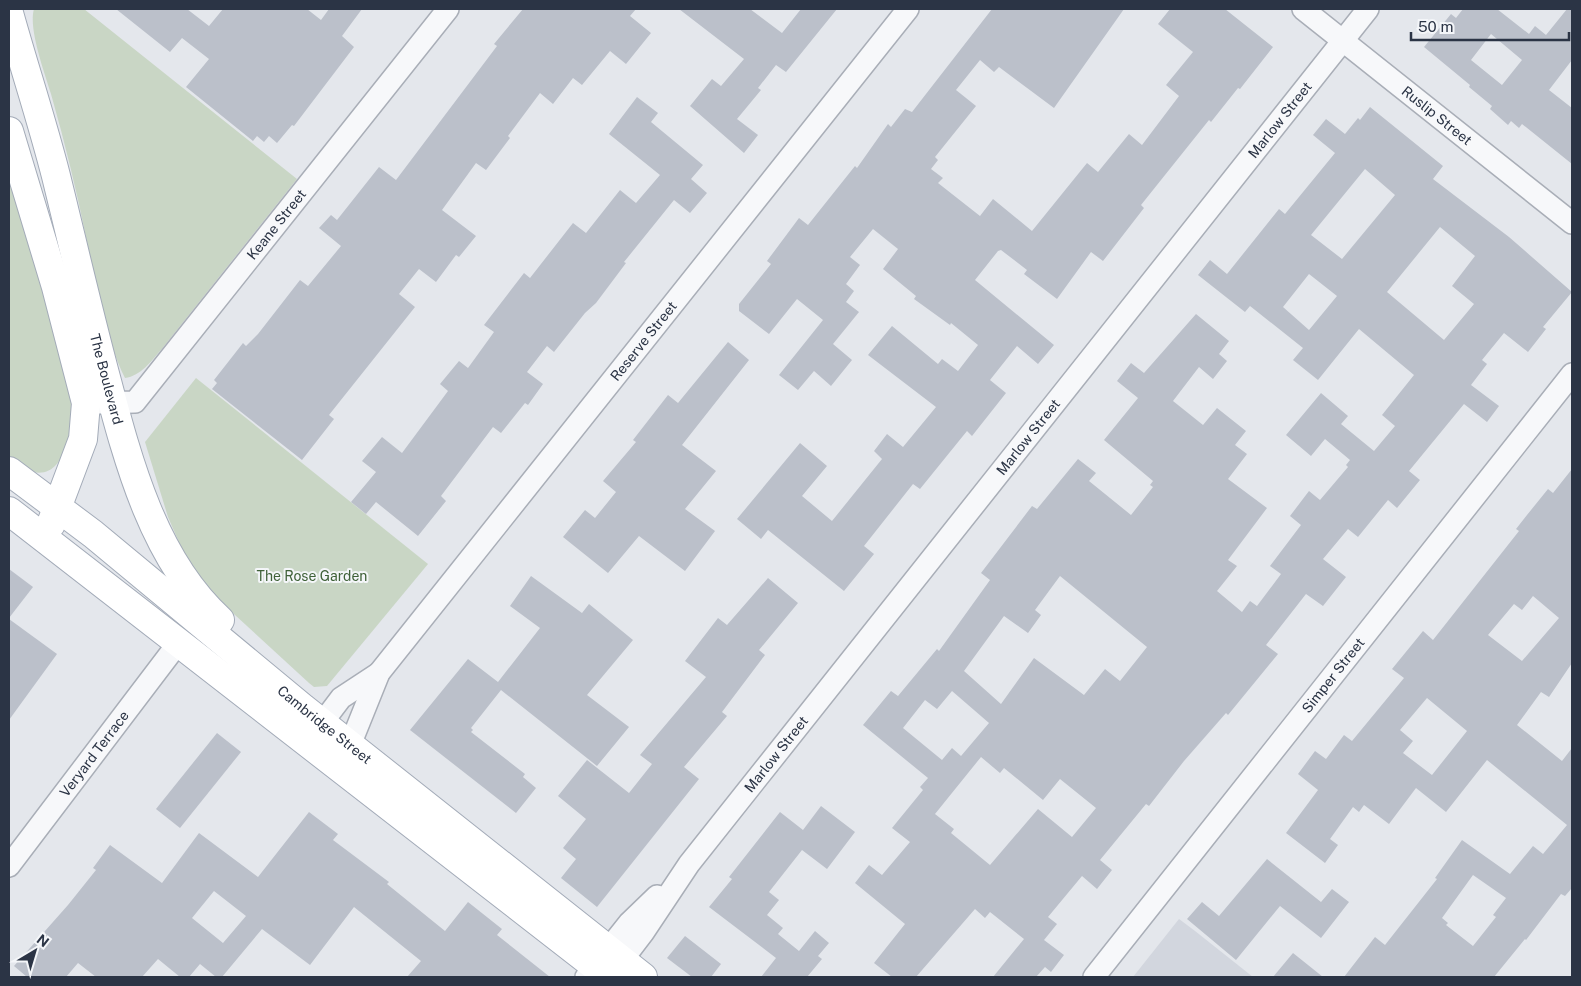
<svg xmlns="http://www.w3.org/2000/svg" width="1581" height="986" viewBox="0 0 1581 986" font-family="'Public Sans',sans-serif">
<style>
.built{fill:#d2d6de}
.green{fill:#c9d6c5}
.building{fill:#bbc0ca;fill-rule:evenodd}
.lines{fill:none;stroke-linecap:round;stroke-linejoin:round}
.street-casing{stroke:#a9aeb7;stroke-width:24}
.primary-casing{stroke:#a3abb8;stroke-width:30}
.street{stroke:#f7f8fa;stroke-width:21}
.primary{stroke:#fff;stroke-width:28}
.labels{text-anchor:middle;stroke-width:4;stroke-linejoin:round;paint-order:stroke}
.street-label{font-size:14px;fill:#2b3445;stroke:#f4f6f9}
.park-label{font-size:14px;fill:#3f6138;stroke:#f4f6f9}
</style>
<rect width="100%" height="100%" fill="#e4e7ec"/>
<path class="built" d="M1179,919L1195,931L1253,977H1133Z"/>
<g class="green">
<path d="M34,9H84L297,179L161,350C151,361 141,376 125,378C105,337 97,287 87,242C77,192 65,143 51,94C45,73 28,29 34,9Z"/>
<path d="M9,168L74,393C71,433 65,501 9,460Z"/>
<path d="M196,378L428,564L327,686L314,687L309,683L223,604L200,579L181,547L168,517L145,442Z"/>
</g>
<g class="building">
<path d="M116,9H187L209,26L223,9H307L321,20L329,9H362L342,36L354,47L294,126L292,125L277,143L269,136L264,142L257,136L253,141L186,87L209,59L182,38L170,52Z"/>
<path d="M523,9H636L630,16L651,33L626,64L610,51L582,85L573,78L553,104L540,93L508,136L510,138L486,170L476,163L442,210L476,236L459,257L456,255L436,282L419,269L399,294L415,307L329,415L334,419L302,460L212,389L217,383L214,380L243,343L246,346L258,334L300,280L308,286L341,246L319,228L331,215L337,220L379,167L396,180L497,46L494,44Z"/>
<path d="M679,9H750L782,33L801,9H837L786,72L776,65L758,88L761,90L737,119L758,135L744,153L690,106L712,79L721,86L744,59Z"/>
<path d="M992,9H1124L1054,108L999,67L994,72L980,60L956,90L976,106L935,157L938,160L931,169L943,178L938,183L980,216L993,199L1032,231L1087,163L1098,172L1129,134L1142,145L1179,96L1166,85L1193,52L1158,24L1170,9H1225L1273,47L1240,89L1238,88L1211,122L1209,120L1141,205L1144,208L1103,261L1091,252L1057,299L1024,274L1027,270L1001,250L998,251L975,280L1054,345L1038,364L1017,346L990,380L1006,393L972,436L967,431L920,489L913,484L864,546L874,554L844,591L768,530L761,539L737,519L800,443L827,466L802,496L832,521L882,459L874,451L887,434L903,447L936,407L868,355L892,326L938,364L942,359L958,371L978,345L951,323L950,325L914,299L916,296L883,269L898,249L873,229L850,257L860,265L846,284L854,291L846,302L859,312L833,344L852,360L831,386L814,371L798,390L779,375L823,320L797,299L769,334L739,311V304L771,264L767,261L799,218L808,225L855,166L857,168L888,124L891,127L905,109L912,112Z"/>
<path d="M1463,9H1497L1529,34L1535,26L1546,35L1567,9H1572V60L1549,90L1572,108V164L1522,124L1519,128L1511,121L1508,125L1490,109L1492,106L1469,87L1470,85L1424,47L1451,14L1456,18ZM1491,34L1522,60L1502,85L1471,60Z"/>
<path d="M637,97L658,113L651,122L703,165L691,179L707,193L690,213L674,200L624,262L626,263L596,303L585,313L554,352L547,346L527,372L543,384L528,405L525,403L501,433L493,427L441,496L446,501L418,536L376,502L366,514L351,502L376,472L362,461L382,437L402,453L448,391L440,384L459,361L468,368L494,332L484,325L524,273L530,278L573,223L586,233L620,190L636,203L660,175L609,134Z"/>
<path d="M1370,107L1443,166L1433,179L1509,237L1572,292L1543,327L1546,329L1528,352L1504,333L1482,360L1487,364L1471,385L1499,406L1487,422L1464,404L1409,471L1420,480L1397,508L1388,500L1358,537L1348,529L1323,559L1346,577L1323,606L1306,594L1266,645L1278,654L1228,715L1226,713L1184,761L1149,806L1146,804L1100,860L1112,870L1097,889L1082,876L1048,917L1057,924L1044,940L1064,955L1051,972L1045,967L1036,977H993L1024,939L990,912L985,918L975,909L916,977H892L874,963L905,924L855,883L869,865L882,875L910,842L892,828L923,790L920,787L928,778L863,725L891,691L898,696L937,649L939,651L990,580L981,573L1032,506L1037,509L1078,459L1096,473L1089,481L1131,515L1153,487L1150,485L1153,481L1104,440L1138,398L1117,381L1131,363L1144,373L1196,314L1229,341L1219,354L1227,361L1213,379L1199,367L1173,401L1203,425L1217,408L1246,431L1235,445L1247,454L1228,479L1267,508L1228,560L1237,566L1217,591L1242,612L1250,601L1257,606L1281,574L1270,566L1301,525L1290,516L1309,491L1320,500L1348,467L1346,465L1350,460L1325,439L1311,456L1286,435L1321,393L1348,416L1341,424L1374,451L1395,426L1382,415L1414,375L1359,329L1318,380L1293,360L1303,348L1250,306L1245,312L1198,275L1210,260L1227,274L1279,209L1285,214L1335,153L1313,135L1326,119L1345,134L1358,118L1360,120ZM1365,169L1395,195L1342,259L1311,235ZM1440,227L1475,256L1452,286L1474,304L1444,340L1387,292ZM1309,274L1337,296L1309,330L1283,307ZM1060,576L1147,647L1120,681L1105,669L1084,695L1034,658L1001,704L964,671L1004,616L1028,633L1041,615L1035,610ZM952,691L989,723L961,756L952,748L942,760L903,728L925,700L937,709ZM981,757L1000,773L1004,768L1043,800L1060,779L1096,808L1072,837L1038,809L990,865L951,833L954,829L935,814Z"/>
<path d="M728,342L749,360L682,445L716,471L685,509L715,531L685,571L639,536L608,573L563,537L585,510L595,518L616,492L603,481L636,442L633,440L668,395L678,403Z"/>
<path d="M1572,469V663L1549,697L1541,692L1517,725L1562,761L1572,748V888L1565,896L1561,894L1526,940L1525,939L1494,977H1344L1375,937L1385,945L1437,879L1435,878L1462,840L1510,874L1533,846L1543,854L1567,825L1487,760L1446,812L1416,788L1389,824L1364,805L1359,812L1353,807L1330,839L1338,845L1325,863L1286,833L1318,790L1298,774L1315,751L1326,759L1344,735L1352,741L1404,678L1392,669L1423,631L1433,640L1519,531L1516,529L1527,515L1548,489L1553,493ZM1533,596L1559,618L1522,661L1488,635L1514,604L1522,610ZM1427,698L1467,731L1432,775L1403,753L1413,741L1400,730ZM1473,875L1506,898L1493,915L1496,917L1473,946L1446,925L1448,923L1442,918Z"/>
<path d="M9,569L33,587L9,618Z"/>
<path d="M531,576L582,613L589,604L633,640L587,695L629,727L597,766L501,690L471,728L473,730L471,732L525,774L523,777L536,788L516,813L410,730L468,659L498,682L540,628L510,606Z"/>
<path d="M768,578L798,603L759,650L765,655L722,712L727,716L684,767L699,779L597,907L561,878L576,859L563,848L586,819L558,796L587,760L629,793L652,764L640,755L706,677L685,661L718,618L727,625Z"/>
<path d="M9,619L57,654L9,720Z"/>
<path d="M217,733L241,752L180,828L156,809Z"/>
<path d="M821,806L855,832L827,869L802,850L769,892L779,900L767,915L783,928L778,934L799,951L815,931L829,943L818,956L822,959L807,977H761L776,958L709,907L732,879L729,877L780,812L803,830Z"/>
<path d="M309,812L338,834L333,840L389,882L387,884L445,931L468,902L502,929L497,935L550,977H407L421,961L354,907L310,965L262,929L222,977H216L200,964L189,977H180L158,959L142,977H96L78,963L66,977H27L14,966L68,905L96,870L93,868L110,845L162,883L199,833L258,877ZM214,891L246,916L223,943L192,918Z"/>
<path d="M1267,859L1321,902L1332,889L1349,902L1321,938L1280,906L1236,960L1187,919L1202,902L1219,916Z"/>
<path d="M685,936L721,964L711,977H692L667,958Z"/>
<path d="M1293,953L1323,977H1273Z"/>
</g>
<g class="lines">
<g class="street-casing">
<g id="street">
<path id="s1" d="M1303,9L1572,223"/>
<path id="s2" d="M98,403L135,402L448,9"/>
<path d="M313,735L341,698L379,673"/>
<path id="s3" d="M350,745L379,673L908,9"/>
<path id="s4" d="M9,866L179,642"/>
<path id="s5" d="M614,971L643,933L689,864L1368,9"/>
<path d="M586,977L629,923L657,896"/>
<path id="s6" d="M1094,977L1572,374"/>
</g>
</g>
<g class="primary-casing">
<g id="primary">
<path id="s7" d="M9,13C24,67 42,121 56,176C72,241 87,306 104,370C127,457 152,558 220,620"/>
<path d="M9,131L56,287L86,403L83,439L51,524"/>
<path id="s8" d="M9,471L93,534L303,708L643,977"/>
<path d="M9,511L609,977"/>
</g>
</g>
<use href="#street" class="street"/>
<use href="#primary" class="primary"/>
</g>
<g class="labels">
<g class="street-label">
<text dy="5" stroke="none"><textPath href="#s1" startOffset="171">Ruslip Street</textPath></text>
<text dy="5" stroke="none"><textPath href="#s5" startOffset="1081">Marlow Street</textPath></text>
<text dy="5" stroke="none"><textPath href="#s2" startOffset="264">Keane Street</textPath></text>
<text dy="5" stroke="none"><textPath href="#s3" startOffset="502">Reserve Street</textPath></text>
<text dy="5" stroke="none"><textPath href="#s7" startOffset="379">The Boulevard</textPath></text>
<text dy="5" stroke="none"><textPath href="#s5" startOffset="676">Marlow Street</textPath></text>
<text dy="5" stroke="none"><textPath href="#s6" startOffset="385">Simper Street</textPath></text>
<text dy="5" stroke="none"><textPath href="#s8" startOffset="405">Cambridge Street</textPath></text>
<text dy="5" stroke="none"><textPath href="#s5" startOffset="271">Marlow Street</textPath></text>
<text dy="5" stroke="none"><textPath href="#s4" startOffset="141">Veryard Terrace</textPath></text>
</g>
<g class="park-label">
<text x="312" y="581">The Rose Garden</text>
</g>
</g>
<rect width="1581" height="986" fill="none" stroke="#2b3445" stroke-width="20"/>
<g transform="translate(35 951) rotate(38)" stroke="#f4f6f9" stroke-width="4" paint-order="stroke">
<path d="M0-4L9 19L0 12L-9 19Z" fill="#2b3445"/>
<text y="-8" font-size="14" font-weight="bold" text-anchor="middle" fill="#2b3445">N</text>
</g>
<path d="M1411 32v8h158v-8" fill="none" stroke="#2b3445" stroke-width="2.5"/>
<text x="1418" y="32" font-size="15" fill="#2b3445" stroke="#f4f6f9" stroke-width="4" paint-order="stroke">50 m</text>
</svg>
